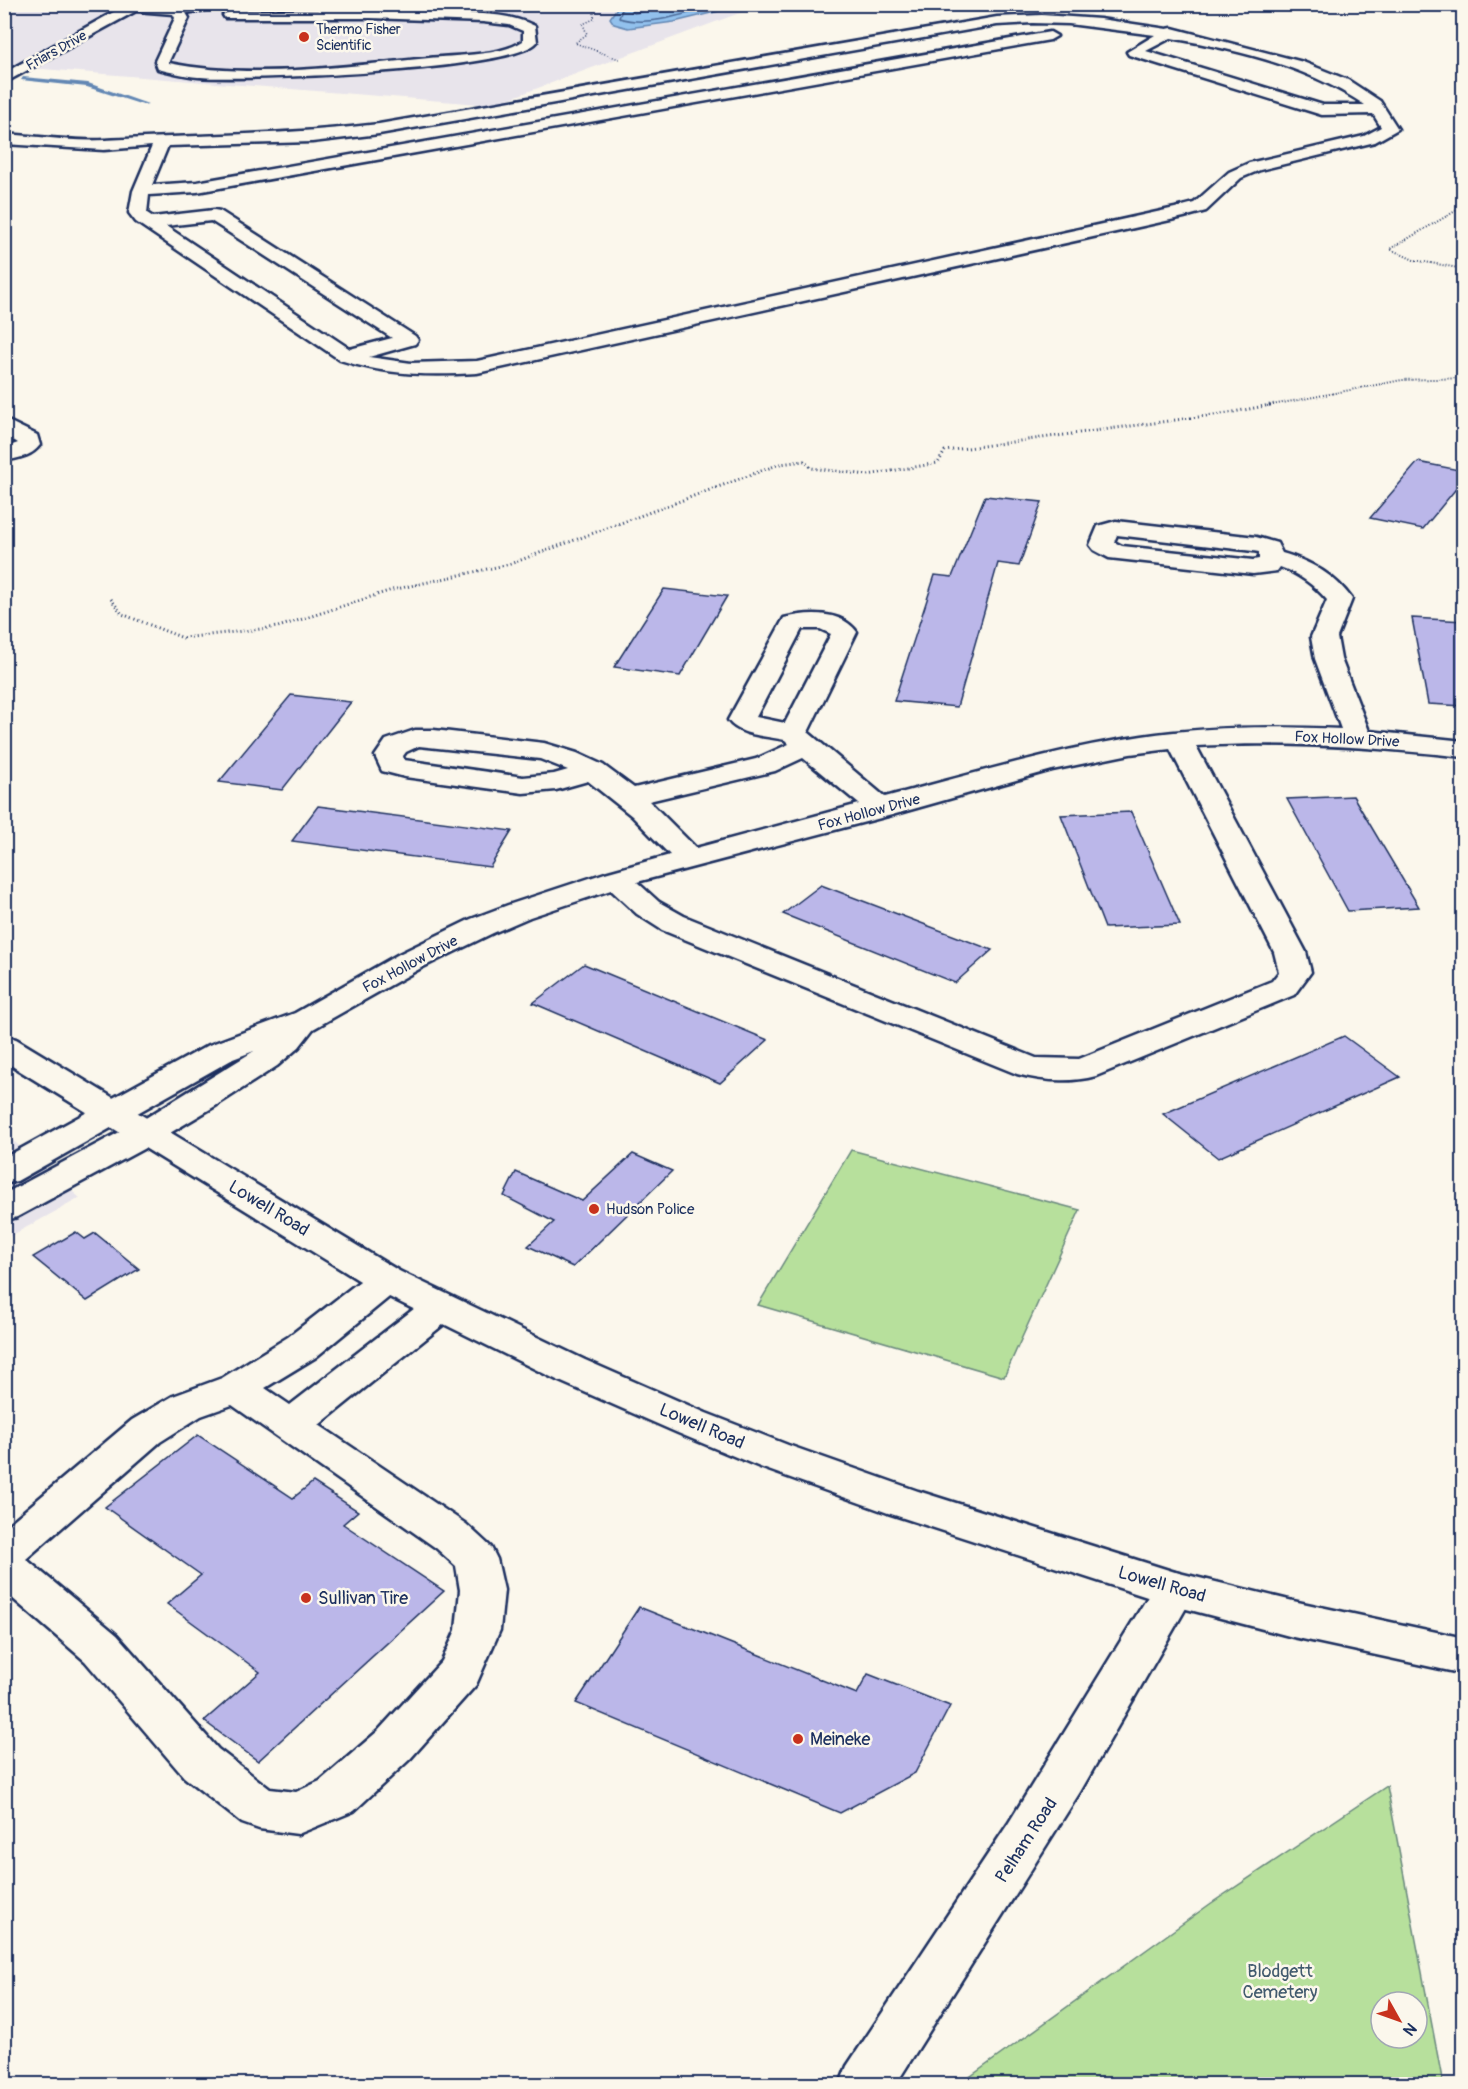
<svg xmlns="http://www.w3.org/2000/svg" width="1468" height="2089" viewBox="0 0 1468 2089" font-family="Pangolin,sans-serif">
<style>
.built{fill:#e8e4eb}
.green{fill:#b7e09c;stroke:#69887d;stroke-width:1.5;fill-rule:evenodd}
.water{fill:#92c1ed;stroke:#6287b4;stroke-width:1.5}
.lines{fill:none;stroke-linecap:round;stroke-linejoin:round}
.shore{stroke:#4b6997;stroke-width:1.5}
.stream{fill:#6287b4;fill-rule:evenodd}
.building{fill:#bbb7e9;stroke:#1b2f5e;stroke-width:1.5}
.minor-casing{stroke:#1b2f5e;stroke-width:5}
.major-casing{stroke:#1b2f5e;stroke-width:5}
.path-far2{stroke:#1b2f5e;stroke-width:1.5;stroke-dasharray:1 2;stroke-linecap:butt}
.path-far1{stroke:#1b2f5e;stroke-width:2;stroke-dasharray:1 2;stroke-linecap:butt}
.path{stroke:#1b2f5e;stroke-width:3;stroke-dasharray:1 3;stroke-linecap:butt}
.minor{fill:#fbf7ec;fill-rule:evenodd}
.major{fill:#fbf7ec;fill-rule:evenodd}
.poi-dot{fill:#c8321e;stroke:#fbf7ec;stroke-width:2}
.labels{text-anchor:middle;stroke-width:5;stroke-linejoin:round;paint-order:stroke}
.far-poi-label{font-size:14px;fill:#1b2f5e;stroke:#fbf7ec;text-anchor:start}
.far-street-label{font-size:14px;fill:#1b2f5e;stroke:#fbf7ec}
.street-label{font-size:15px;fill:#1b2f5e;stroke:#fbf7ec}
.poi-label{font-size:15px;fill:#1b2f5e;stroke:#fbf7ec;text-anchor:start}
.near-street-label{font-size:18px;fill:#1b2f5e;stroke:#fbf7ec}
.near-poi-label{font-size:18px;fill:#1b2f5e;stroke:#fbf7ec;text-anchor:start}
.near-park-label{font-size:18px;fill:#425b6e;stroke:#fbf7ec}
</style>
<rect width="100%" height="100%" fill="#fbf7ec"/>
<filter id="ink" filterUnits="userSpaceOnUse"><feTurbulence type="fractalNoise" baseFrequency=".0167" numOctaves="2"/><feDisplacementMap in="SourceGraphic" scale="12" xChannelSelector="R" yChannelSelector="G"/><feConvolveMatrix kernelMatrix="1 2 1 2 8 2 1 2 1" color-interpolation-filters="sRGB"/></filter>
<g filter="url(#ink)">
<g class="built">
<path d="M4,5H761L492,105L5,66Z"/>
<path d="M4,1133L80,1198L5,1239H4Z"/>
</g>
<g class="green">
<path d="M851,1150L1080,1210L1004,1377L758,1305Z"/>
<path d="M1387,1786L1443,2084H960L1210,1904ZM1381,2002H1417V2038H1381Z"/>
</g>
<path class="water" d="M619,5V4L744,5L674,22L628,28L614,24L610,18Z"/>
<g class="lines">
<g class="shore">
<path d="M624,4L619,18C650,28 690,12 720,4"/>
<path d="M631,4V11L634,13L688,4"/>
</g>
<path class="stream" d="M23,77L88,83L148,104L143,105L87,87L21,80Z"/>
</g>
<g class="building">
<path d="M1418,462L1464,471V479L1423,529L1370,518Z"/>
<path d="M985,496L1042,502L1019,566L998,563L957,707L894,701L935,575L952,577Z"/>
<path d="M664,589L727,596L680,676L614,667Z"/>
<path d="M1412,618L1464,621V706L1428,704Z"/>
<path d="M291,695L351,702L282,790L219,782Z"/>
<path d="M1353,796L1419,907L1348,911L1287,799Z"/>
<path d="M318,806L512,831L490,867L292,841Z"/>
<path d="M1131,812L1180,925L1105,928L1061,815Z"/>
<path d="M821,885L992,950L955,983L783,914Z"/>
<path d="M584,964L768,1040L720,1083L533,1003Z"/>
<path d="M1344,1036L1400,1077L1218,1158L1163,1114Z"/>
<path d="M633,1154L672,1171L573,1267L528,1246L554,1222L504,1196L516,1172L582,1201Z"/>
<path d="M76,1232L85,1239L95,1233L139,1269L87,1301L33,1257Z"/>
<path d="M198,1435L293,1498L313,1482L358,1511L343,1524L444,1591L258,1761L204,1721L260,1672L167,1604L201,1575L105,1507Z"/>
<path d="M639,1607L857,1694L868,1674L950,1706L915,1773L840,1813L576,1703Z"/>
</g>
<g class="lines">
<g class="minor-casing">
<g id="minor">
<path d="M128,4H218L217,8L186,13L189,18L169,61V63C250,80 348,66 429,58C456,55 501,56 523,41V31L509,25L483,22L370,18H225L223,15L230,11C302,10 373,9 445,13C476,14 506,12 535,26L537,42C514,71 245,81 198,77C185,76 171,72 158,69L155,61L175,18L173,14L136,11L4,83V73Z"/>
<path d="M1042,15L1100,19L1167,29L1172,28L1303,62L1348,80L1380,101L1398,129L1375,142L1260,170L1241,178L1206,211L1184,217L477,373C430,376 385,375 340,360L136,222L129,213L133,191L152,146L104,150L4,144V134C37,136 72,142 105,140C197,135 288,135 379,124L997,17ZM1033,23L1069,24L1155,35L1127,52L1129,55L1322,115L1373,114L1381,127L1364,136L1249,163L1229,172L1194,203L1175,208L477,361L411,363L369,357L415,344L418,340L415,336L220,211L214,210L153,217L147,213L149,195L197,192L1050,40L1057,36L1050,32L197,182L152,185L168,146L312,142L379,134L997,25ZM1171,38C1239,50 1307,66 1365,105H1323L1146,51ZM211,221L392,338L350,349L166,226Z"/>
<path d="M4,419L37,435L40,445C31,457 18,458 4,461V448L18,443L4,434Z"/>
<path d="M1116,521L1256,537L1277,543L1282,553C1310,561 1335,575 1352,599L1337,637L1341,659L1369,731L1464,741V757C1374,747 1286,741 1196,746L1306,952L1311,972L1294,995L1096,1076C1070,1083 1043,1081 1017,1074L662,930L637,914L611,890L530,917L493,933L421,968L313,1029L299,1047L277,1066L217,1105L143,1149L17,1217L4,1221V1194L144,1119L254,1051L233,1059L17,1181L4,1184V1158L209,1045L295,1013L399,954L471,919L508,905L605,873L670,855L632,816L588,781L556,790L523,793L405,777L382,771L375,756L386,740L415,730H434L544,743L577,753L603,765L634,788L756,759L789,744L785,740C767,736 739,736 728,720L784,618C808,612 841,610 857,632L808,732L885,797C970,775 1055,749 1142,736C1208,726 1275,726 1341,729L1315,659L1311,637L1327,600C1314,585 1299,574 1280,567L1277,571L1253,574L1109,558L1094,550L1090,545L1098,526ZM1117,535L1253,551L1259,552V559L1253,560L1122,546L1114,542ZM802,629H820L831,634L785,723L756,717ZM419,746L540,759L568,770L554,774L523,777L404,760L403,756L406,752ZM1170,749L1274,952L1279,972L1272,981L1079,1059L1036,1058L684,916L659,902L637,882L892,815L1052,770L1130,754ZM803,758L859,804L696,848L649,801L775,771Z"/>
<path d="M386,1267L399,1271L405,1280L399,1289L316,1357L265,1388L290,1405L428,1298L441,1294L454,1298L460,1307L454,1316L319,1425L466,1524L491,1547L497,1559L504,1590L500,1630L476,1685L410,1759L354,1811L298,1834L259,1829L242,1823L184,1777L85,1661L4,1591V1528L132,1420L173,1396L222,1378L288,1337L373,1271ZM232,1405L436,1548L456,1566L460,1590L456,1630L442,1661L378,1731L320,1781L296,1792L270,1789L218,1749L117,1635L26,1559L160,1442L201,1416Z"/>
<path d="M1175,1572L1190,1577L1197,1589L1190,1601L1080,1792L896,2084H840L847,2066L1008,1824L1160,1577Z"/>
</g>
</g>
<g class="major-casing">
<path id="major" d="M4,1036L16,1039L399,1271L585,1360L706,1413L788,1445L918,1491L1175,1572L1293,1601L1464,1638V1674L1293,1637L1175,1606L888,1513L760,1467L678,1433L557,1380L373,1289L4,1061Z"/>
</g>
<path class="path-far2" d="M594,4V19L583,24L587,34L575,43L619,59"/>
<g class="path-far1">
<path d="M1464,206L1390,249L1414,260L1464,269"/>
<path d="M1267,406L1402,380L1464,378"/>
</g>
<path class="path" d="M111,599L122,614L183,638L278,627L392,590L510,564L780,464L804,461L811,468L868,475L938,463L945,451L1228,413L1275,404"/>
<use href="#minor" class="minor"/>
<use href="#major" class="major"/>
</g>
</g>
<g class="poi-dot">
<circle cx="304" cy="37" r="6"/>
<circle cx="594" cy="1209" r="6"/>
<circle cx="306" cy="1598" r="6"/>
<circle cx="798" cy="1739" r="6"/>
</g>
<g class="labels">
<g class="far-poi-label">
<text x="316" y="34">Thermo Fisher<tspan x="316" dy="16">Scientific</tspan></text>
</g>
<g class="far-street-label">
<text transform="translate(56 50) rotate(-29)" y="5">Friars Drive</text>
</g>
<g class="street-label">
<text transform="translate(1347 739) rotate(3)" y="5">Fox Hollow Drive</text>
<text transform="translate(869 812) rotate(-15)" y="5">Fox Hollow Drive</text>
<text transform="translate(410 964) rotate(-28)" y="5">Fox Hollow Drive</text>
</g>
<g class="poi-label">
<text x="606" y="1214">Hudson Police</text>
</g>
<g class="near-street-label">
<text transform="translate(269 1208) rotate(31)" y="6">Lowell Road</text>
<text transform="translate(702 1426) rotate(23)" y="6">Lowell Road</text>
<text transform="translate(1162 1584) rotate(16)" y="6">Lowell Road</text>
<text transform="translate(1026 1840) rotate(-57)" y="6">Pelham Road</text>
</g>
<g class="near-poi-label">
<text x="318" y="1604">Sullivan Tire</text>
<text x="810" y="1745">Meineke</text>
</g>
<g class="near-park-label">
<text x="1280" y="1977">Blodgett<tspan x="1280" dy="21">Cemetery</tspan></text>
</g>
</g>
<rect width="1468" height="2089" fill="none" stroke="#fbf7ec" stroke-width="24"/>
<rect x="12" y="12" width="1444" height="2065" fill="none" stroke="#1b2f5e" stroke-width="2" filter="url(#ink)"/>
<g transform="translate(1399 2020) rotate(130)"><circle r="28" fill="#fbf7ec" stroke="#a1a7b3" stroke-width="1.5"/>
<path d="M0-4.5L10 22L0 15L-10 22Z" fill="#c8321e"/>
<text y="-9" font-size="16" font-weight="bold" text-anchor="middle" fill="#1b2f5e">N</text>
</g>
</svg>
